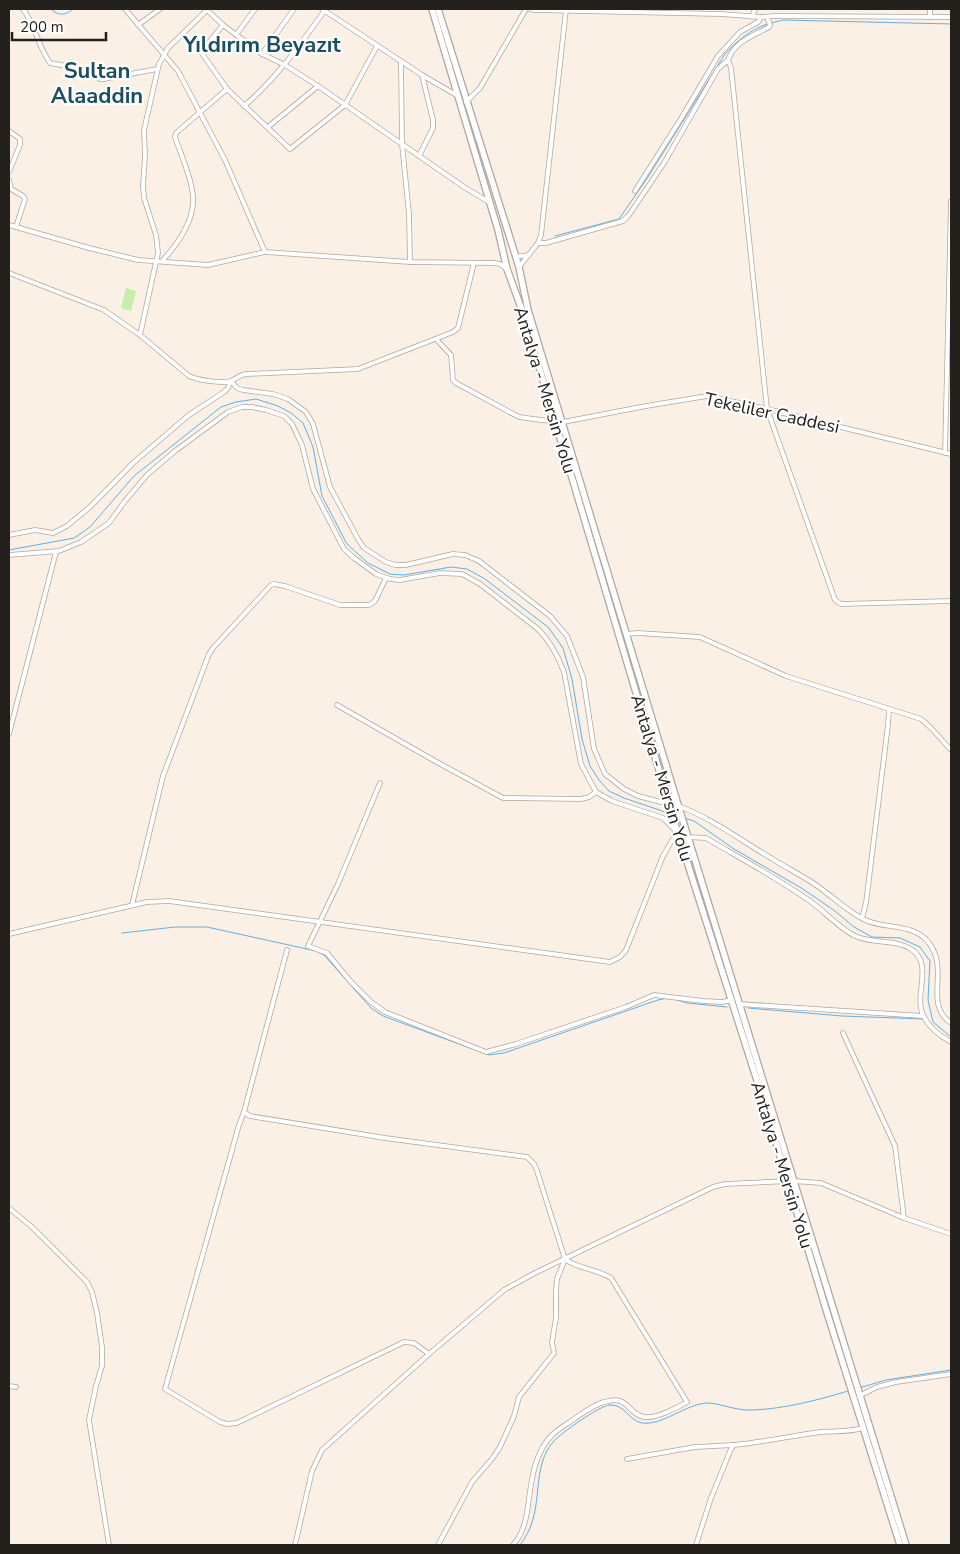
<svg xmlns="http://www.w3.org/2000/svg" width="960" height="1554" viewBox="0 0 960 1554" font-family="'Nunito Sans',sans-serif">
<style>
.green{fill:#c3eeab}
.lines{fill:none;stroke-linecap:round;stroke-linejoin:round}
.stream{stroke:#64afe2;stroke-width:1}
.minor-casing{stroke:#b0a79d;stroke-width:5.5}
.highway-casing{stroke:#b0a79d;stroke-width:8}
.minor{stroke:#fff;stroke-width:4}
.highway{stroke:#fff;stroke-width:5.5}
.labels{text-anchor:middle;stroke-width:4.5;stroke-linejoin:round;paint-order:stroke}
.street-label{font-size:18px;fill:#24201c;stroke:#fff}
.district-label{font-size:22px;font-weight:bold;fill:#1b4f5f;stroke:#fff}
</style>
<rect width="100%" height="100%" fill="#faf0e5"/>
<path class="green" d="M126,288L136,291L131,311L121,308Z"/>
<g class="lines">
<g class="stream">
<path d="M51,9C58,16 65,16 73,9"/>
<path d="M771,23L783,20L951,24"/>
<path d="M555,236L619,219L646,180L725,54C738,40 749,31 767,24"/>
<path d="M9,550L74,538L90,527L134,476L221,407L236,402L256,399L278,406L291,413L303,423L313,447L322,496L347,544L368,563L390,574L404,575L451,567L467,569L485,579L548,627L563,648L572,679L582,739L590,766L599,780L609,791L624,798L671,814"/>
<path d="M684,818L694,821L734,849L803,889L835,911L854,927L872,937L900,938L920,947L930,961L928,1000L933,1022L951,1037"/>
<path d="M122,933L175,927H207L316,951L324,955L371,1008L383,1016L489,1055L504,1053L658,1000L668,998"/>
<path d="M674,999L687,1003L727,1007"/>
<path d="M748,1008L842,1016L924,1019"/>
<path d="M859,1388L886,1380L951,1370"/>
<path d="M520,1545C525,1538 530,1530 532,1522C541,1496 534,1464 553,1442C561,1433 599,1406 610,1405C625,1404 629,1421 642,1423C662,1426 686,1404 707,1403C720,1403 736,1411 752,1410C784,1409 818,1400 848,1391"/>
</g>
<g class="minor-casing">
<g id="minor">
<path d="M23,9C35,25 38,46 50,63L88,70L100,79H104L157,69"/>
<path d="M125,9L178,71L225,160L265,252L410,262L494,263L500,264L507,269"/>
<path d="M206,9L223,25L262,54L285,65L318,86L464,187L489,202"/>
<path d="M322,9L422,75L458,96"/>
<path d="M530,9L534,10L721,14L761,17L775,16L951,17"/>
<path d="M752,17L755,9"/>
<path d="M767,17L770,25L769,27C753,36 735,41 728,60L731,68L767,409L835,600L841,604L951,601"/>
<path d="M930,17V9"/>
<path d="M138,25L160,9"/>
<path d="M223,25L201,52L227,89L290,149L345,105L377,46"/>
<path d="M236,35L255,9"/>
<path d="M262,54L294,9"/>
<path d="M401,62L402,144L409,214L410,262"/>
<path d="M466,102L480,88L526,9"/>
<path d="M244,106C277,78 300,45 325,10"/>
<path d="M268,127L318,86"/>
<path d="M9,131L20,139V145L9,172"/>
<path d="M419,156L433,128V120L422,75"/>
<path d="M9,180L11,189L23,196L25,199L16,227"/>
<path d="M635,191L682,117L718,56L740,32L758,22L761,17"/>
<path d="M9,225L89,248L138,260L208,265L265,252"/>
<path d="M538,243H546L623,221L629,215L664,163L718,69L728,60"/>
<path d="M515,257L529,255"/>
<path d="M162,261C176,246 191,225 193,204C195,186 181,155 175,137L176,133L227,89"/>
<path d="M519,267L538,243L541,235L566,10"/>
<path d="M9,273L104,310L140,335L189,376C197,380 222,384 231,381C237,378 240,375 246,374L358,369L453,332L458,328L474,263"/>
<path d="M140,335L158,253L156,235L144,198L143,186L145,156L144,130L159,64L168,48L207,10"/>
<path d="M436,339L451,355L453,380L456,383L519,417L556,422"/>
<path d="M231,381L237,388L243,390L273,394L288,399L306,412L313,424L330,487L358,539L364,548L372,553L386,562L395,565H406L453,554L465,555L479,561L550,616L567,636L583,677L594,749L605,774L624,789L638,796L661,802L668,801"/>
<path d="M563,422L646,406L707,396L767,409L951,454"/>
<path d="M945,453L951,201"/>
<path d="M9,535L35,530L53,533L67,526L90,507L133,463L189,415L224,392L228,388L231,381"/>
<path d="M9,555L59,551L81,542L109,523L125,501L147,475L175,451L228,412L242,407H252L266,410L284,416L292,424L302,445L313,489L344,549L354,558L376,574L390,579L400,580L440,573L462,574L480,584L538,629C550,641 558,656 564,672L581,764L596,792L612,801L663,818L678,833L671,842L663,856L626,950L620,957L610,962L169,901L147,902L9,934"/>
<path d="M626,634L638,633L700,637L786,676L921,719L931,728L951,750"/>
<path d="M337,705L435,761L503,798L581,799L589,797L596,792"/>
<path d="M9,734L56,552"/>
<path d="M380,783L338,884L308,946L327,953L351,982L371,1002L385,1012L486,1052L516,1044L626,1007L654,995L703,1001L722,1002L732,1000"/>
<path d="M678,806C712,818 740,840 771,858C788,869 806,877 823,890C836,900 848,911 863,919C883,930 914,922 929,943C950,970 923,1004 951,1023"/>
<path d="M687,837L706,838C740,858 775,877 807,899C824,910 837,927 855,936C872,944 895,939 911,949C935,965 912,996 924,1017C930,1029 940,1036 951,1042"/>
<path d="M132,905L163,776L209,654L213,648L271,585L274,584L285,586L340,605H369L375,601L386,578"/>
<path d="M862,918L866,903L888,725L889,709"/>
<path d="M287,950L244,1112L239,1125L165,1389L220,1422L227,1424L237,1423L404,1342L414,1343L429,1354"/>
<path d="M739,1004L923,1016"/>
<path d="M843,1033L895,1146L904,1218"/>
<path d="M244,1112L250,1116L385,1138L527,1157L534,1164L537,1171L565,1259C575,1268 597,1269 611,1278L687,1402C677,1408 655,1419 644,1417C627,1414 629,1394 604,1402C593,1405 583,1413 574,1419C567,1424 558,1429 552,1435C534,1453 531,1482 528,1506C526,1520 523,1534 513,1545"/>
<path d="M794,1181L821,1183L904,1218L951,1234"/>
<path d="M9,1208L32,1227L87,1282L92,1292L97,1313L102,1347V1366L96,1386L89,1420L109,1545"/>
<path d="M9,1386L16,1387"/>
<path d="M859,1396L877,1387L896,1382L951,1374"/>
<path d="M627,1459L695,1447L734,1445"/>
<path d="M295,1545L312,1471L322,1450L429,1354L504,1290L535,1273L713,1187L725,1184L788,1181"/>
<path d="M438,1545L472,1482L492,1459L500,1447L514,1416L519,1397L554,1353L552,1342L556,1318V1290L557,1279L565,1259"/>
<path d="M696,1545L711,1498L731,1449L734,1445C763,1442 792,1436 820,1432C835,1431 850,1432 863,1428"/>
</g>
</g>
<g class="highway-casing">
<g id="highway">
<path d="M432,9L498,230L507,269L523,313L676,827L762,1096L825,1306L900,1545"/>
<path d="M438,9L519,267L528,310L679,808L906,1545"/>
</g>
</g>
<use href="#minor" class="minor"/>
<use href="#highway" class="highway"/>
</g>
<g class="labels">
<g class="street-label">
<text transform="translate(545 390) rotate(73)" y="6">Antalya - Mersin Yolu</text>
<text transform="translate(772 413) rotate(12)" y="6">Tekeliler Caddesi</text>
<text transform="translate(662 778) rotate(73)" y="6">Antalya - Mersin Yolu</text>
<text transform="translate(782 1165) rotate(73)" y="6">Antalya - Mersin Yolu</text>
</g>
<g class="district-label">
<text x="262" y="52">Yıldırım Beyazıt</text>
<text x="97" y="78">Sultan<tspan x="97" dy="25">Alaaddin</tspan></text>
</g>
</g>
<rect width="960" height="1554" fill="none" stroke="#24201c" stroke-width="20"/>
<path d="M12 32v8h94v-8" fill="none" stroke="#24201c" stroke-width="2.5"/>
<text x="20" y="32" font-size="15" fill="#24201c" stroke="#ffffff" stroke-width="4" paint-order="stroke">200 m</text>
</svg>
